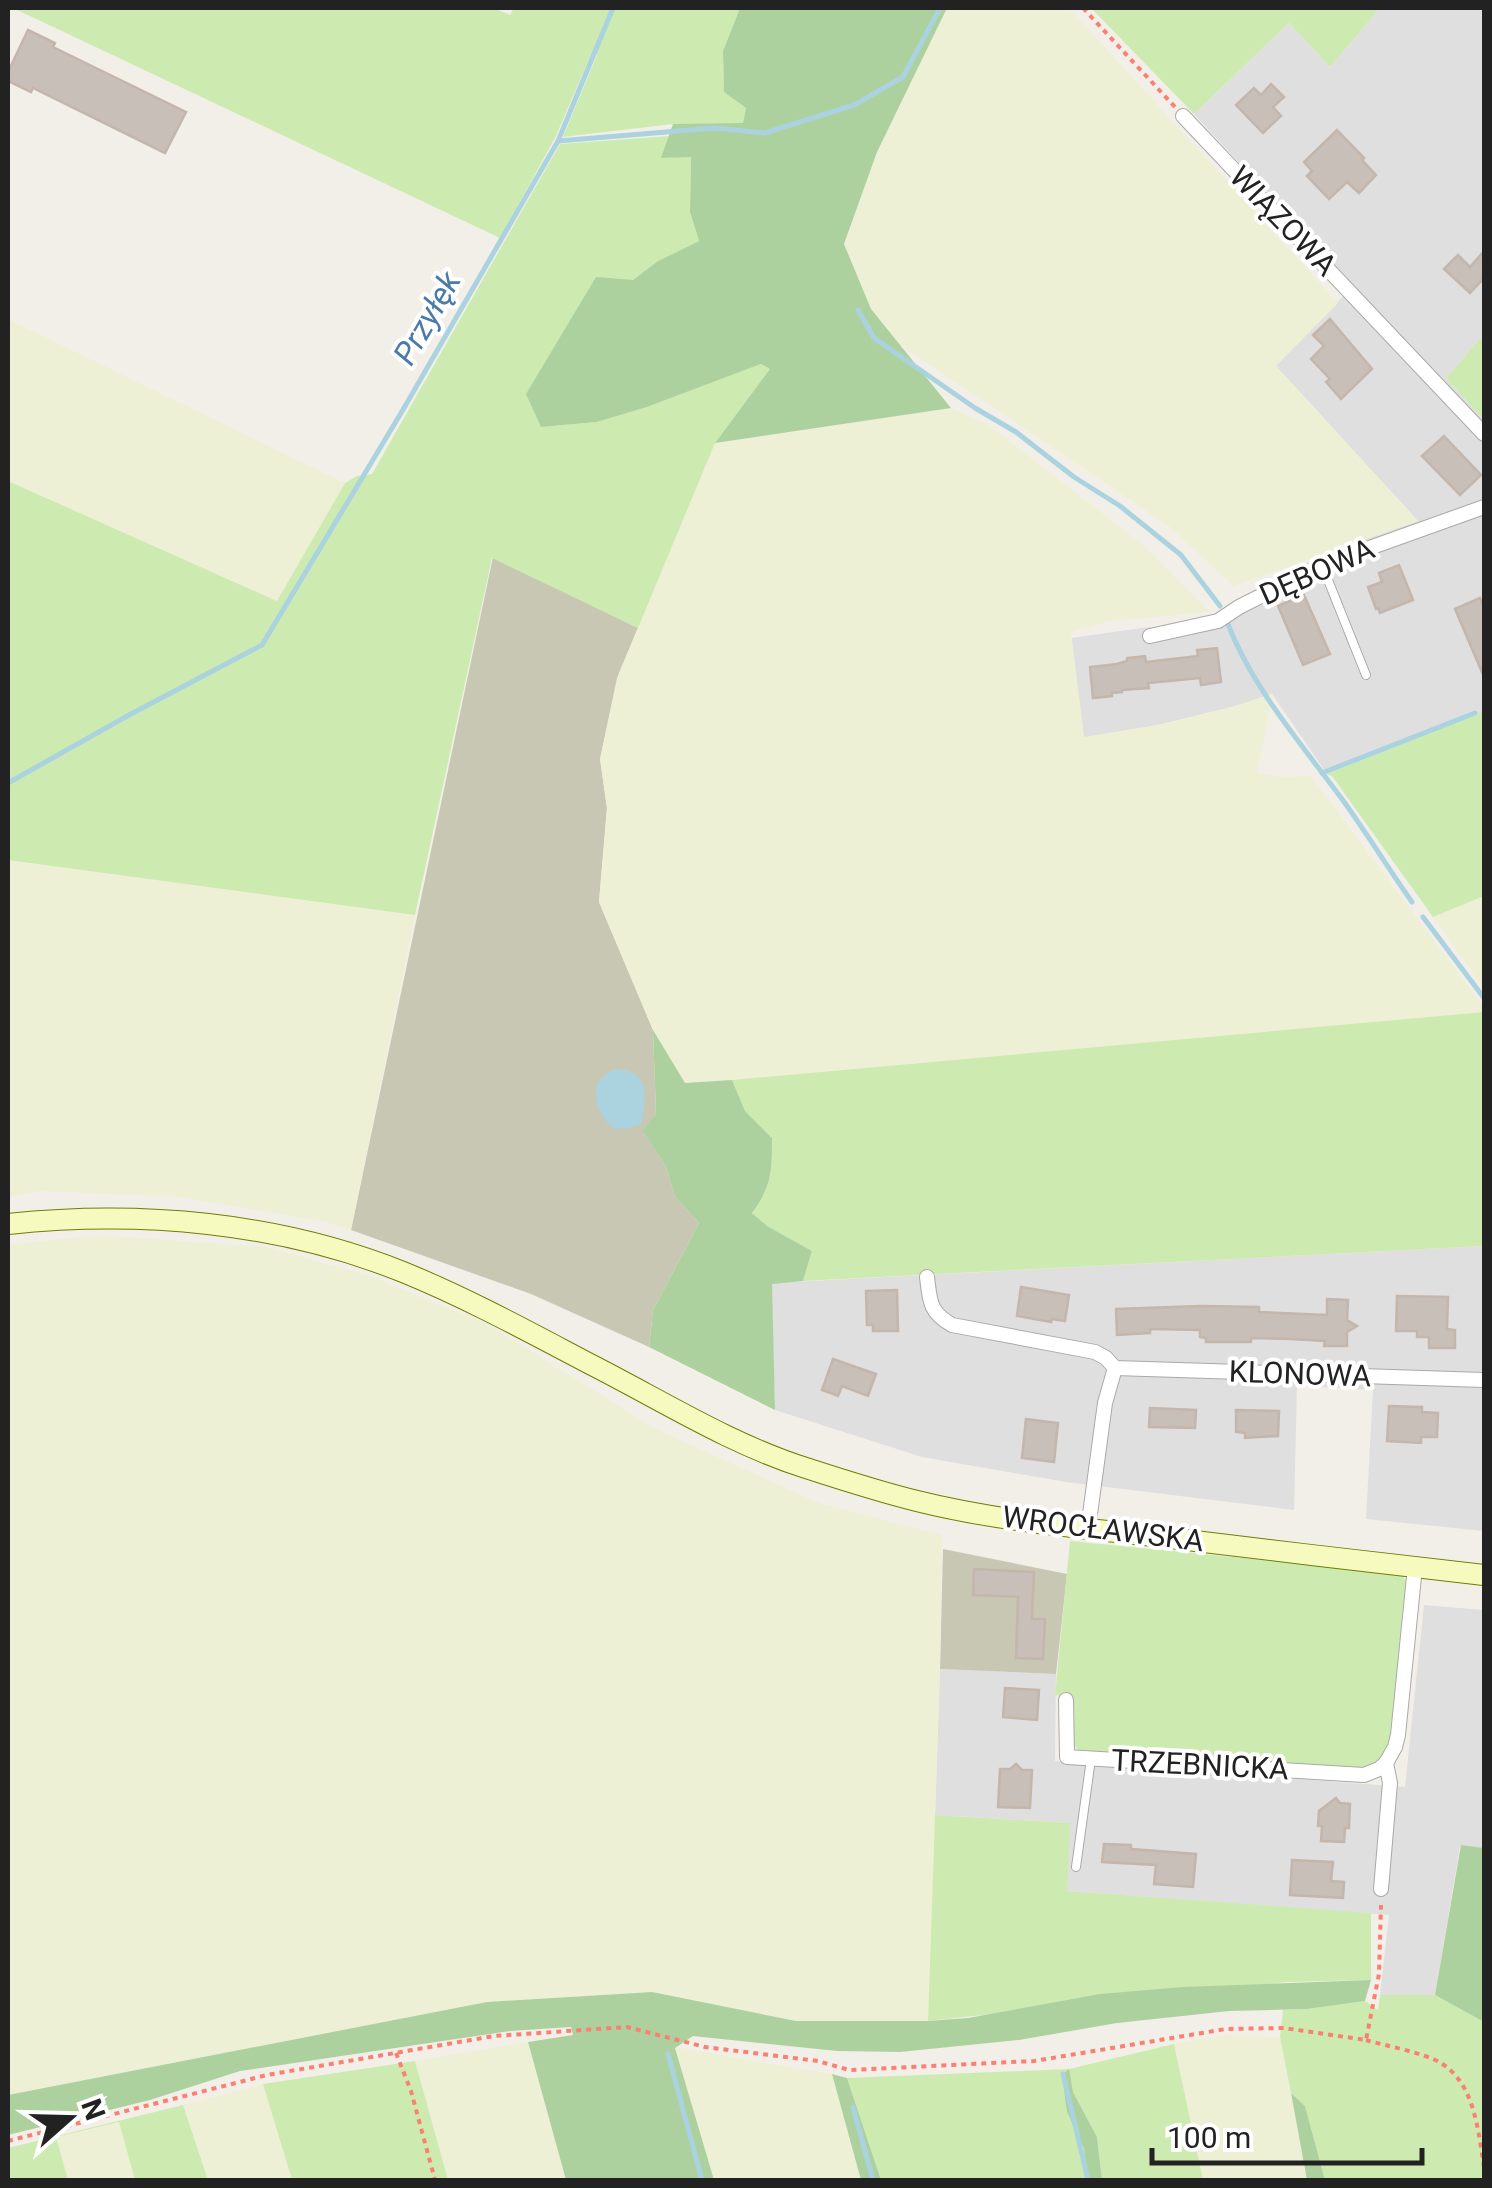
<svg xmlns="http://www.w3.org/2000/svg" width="1492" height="2188" viewBox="0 0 1492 2188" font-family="Roboto,sans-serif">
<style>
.residential{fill:#e0dfdf}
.construction{fill:#c7c7b4}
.farmland{fill:#eef0d5}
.grass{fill:#cdebb0}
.forest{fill:#add19e}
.water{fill:#aad3df}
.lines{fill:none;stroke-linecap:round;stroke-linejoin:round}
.stream{stroke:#aad3df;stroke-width:5}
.building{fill:#c7bfb8;stroke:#c4b6ab;stroke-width:2.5}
.lane-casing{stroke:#a9a9a9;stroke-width:10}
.street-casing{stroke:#a9a9a9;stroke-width:16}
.secondary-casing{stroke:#707d05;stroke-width:22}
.path{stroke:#fa8072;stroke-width:4;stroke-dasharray:5 5;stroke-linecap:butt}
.lane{stroke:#fff;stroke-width:8}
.street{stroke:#fff;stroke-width:14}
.secondary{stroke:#f7fabf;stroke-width:20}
.labels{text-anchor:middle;stroke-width:8;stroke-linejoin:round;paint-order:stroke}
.street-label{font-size:30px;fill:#222;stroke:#fff}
.water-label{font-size:32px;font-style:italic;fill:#4a7aab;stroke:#fff}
</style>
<rect width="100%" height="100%" fill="#f2efe9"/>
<g class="residential">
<path d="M1380,8H1484V334L1446,378L1484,420V711L1327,774L1272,694L1232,707L1158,725L1084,738L1071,638L1142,628L1221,623L1329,570L1324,553L1418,521L1275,365L1353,286L1194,114L1289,23L1330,67Z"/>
<path d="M1484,1246V1531L1366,1519L1373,1390L1297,1386L1294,1510L1066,1482L922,1457L775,1410L771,1283Z"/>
<path d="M1424,1605L1484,1610V1848L1460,1846L1435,1995H1380L1389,1915L1066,1891L1070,1823L935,1815L940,1669L1056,1674L1055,1761L1405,1787Z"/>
</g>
<g class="construction">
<path d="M493,557L638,628L619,673L600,759L607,808L599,902L653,1030L656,1114L644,1132L666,1167L675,1197L699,1223L653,1310L649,1347L531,1294L351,1230Z"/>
<path d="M943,1549L1067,1574L1056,1674L940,1669Z"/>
</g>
<g class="farmland">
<path d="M947,8H1069L1338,303L1276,366L1418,521L1233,586L1170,527L899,344L871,309L844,244L877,152Z"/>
<path d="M8,319L345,483L277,601L8,481Z"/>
<path d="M951,408L989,425L1143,545L1210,612L1110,621L1071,632L1084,737L1158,725L1232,707L1273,694L1257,773L1286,777L1311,776L1484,1008V1012L685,1084L653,1030L599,902L607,808L600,759L617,678L715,443Z"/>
<path d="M8,860L415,915L351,1230L325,1222L181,1197L39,1191L8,1197Z"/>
<path d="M1484,896V989L1433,917Z"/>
<path d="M95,1235L267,1247L370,1276L488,1324L656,1429L819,1503L942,1535L940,1669L928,2021H796L652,1992L487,2002L8,2095V1245Z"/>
<path d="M1223,2035L1280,2037L1307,2180H1203L1174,2044Z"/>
<path d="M528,2042L566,2180H448L415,2061Z"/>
<path d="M675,2047L832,2074L861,2180H714Z"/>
<path d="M263,2084L292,2180H208L183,2105Z"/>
<path d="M119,2122L135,2180H68L56,2137Z"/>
</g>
<g class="grass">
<path d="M13,8H493L510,15L514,8H740L723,51L724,91L746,108L743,124H673L563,137L597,55L592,52L555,138L500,238Z"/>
<path d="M1091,8H1380L1330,67L1289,23L1194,114Z"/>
<path d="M669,136L662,158L691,156L690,212L699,241L658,261L633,280L541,427L597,422L647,407L761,364L771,368L715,443L638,628L492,558L415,915L8,860V481L277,601L345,483L357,476L372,474L560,144Z"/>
<path d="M1484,334V420L1446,378Z"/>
<path d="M1484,711V896L1433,917L1332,776L1327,774Z"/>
<path d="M1484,1012V1246L803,1281L812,1251L765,1225L752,1213C772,1189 772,1169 772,1138L745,1111L732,1080Z"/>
<path d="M1070,1541L1399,1573L1408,1582L1396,1704L1388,1753L1372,1768L1357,1769L1081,1754L1074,1745L1071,1698L1055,1695Z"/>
<path d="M935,1815L1070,1823L1067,1891L1371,1913V1980L1287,1982L928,2021Z"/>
<path d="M1380,1995H1435L1484,2022V2180H1325L1305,2106L1291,2093L1280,2037L1283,2010L1307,2009L1365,2001L1378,2010Z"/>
<path d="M1174,2044L1203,2180H1102L1097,2137L1073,2092L1068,2070L1067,2112L1084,2149L1087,2180H881L847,2078L1069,2069Z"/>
<path d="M415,2061L448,2180H292L263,2084Z"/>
<path d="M183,2105L208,2180H135L119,2122L56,2137L68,2180H8V2148Z"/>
</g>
<g class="forest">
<path d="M740,8H947L877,152L844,244L871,309L951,408L715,443L770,369L761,364L647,407L597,422L541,427L526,394L596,277L633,280L658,261L699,241L690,212L691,157L661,158L673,124L743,123L746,108L724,92L723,51Z"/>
<path d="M653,1030L685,1083L732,1080L745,1111L772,1138C772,1170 772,1187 752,1213L767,1226L812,1251L803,1281L772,1284L775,1410L649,1347L653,1310L699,1223L675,1197L666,1167L643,1131L656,1114Z"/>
<path d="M1461,1845L1484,1848V2022L1435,1995Z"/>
<path d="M1371,1980L1365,2001L1307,2009L1229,2011L1117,2023L1019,2040L900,2052L837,2051L693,2036L675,2048L714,2180H566L528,2042L573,2035L571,2027L510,2031L240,2071L150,2100L8,2135V2095L487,2002L652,1992L796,2021H928L968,2018L1100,1994L1183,1987Z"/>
<path d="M1069,2069L1073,2092L1097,2137L1102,2180H1087L1084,2149L1067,2112L1062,2075Z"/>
<path d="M832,2074L847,2078L881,2180H861Z"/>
<path d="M1291,2093L1305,2106L1325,2180H1307Z"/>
</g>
<path class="water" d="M616,1069C651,1070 646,1099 641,1124L630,1128L614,1129C594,1113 585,1079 616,1069Z"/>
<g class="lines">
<g class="stream">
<path d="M558,141L714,128L765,133L854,105L903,77L940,8"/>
<path d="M858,310L874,338L975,408L1016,432L1074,477L1120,506L1181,555L1220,606"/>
<path d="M1228,624C1252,687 1302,745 1342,799C1366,832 1388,868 1412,902"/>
<path d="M1322,773L1475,713"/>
<path d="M8,783L129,715L262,645L404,408L558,141L613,8"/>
<path d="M1423,917L1484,998"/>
<path d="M668,2054L702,2180"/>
<path d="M1063,2074L1088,2180"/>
<path d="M853,2107L873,2180"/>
</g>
</g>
<g class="building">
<path d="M28,30L55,43L53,47L186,112L165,153L33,88L31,92L8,81V72Z"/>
<path d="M1271,84L1284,97L1273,107L1281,116L1263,133L1236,105L1254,88L1261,95Z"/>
<path d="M1337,130L1364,158L1362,160L1376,175L1359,193L1347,182L1329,199L1307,176L1312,171L1304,162Z"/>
<path d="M1484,251V278L1470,293L1444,269L1458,255L1470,267Z"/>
<path d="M1330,319L1372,369L1341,399L1326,382L1330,379L1311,359L1324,346L1313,335Z"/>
<path d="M1444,436L1481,475L1460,495L1422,456Z"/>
<path d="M1399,565L1413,600L1380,613L1378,608L1376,609L1368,587L1382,582L1379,573Z"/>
<path d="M1304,595L1330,654L1303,665L1278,606Z"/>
<path d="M1480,598L1484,608V677L1455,609Z"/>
<path d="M1217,648L1221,682L1201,685L1200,678L1148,683L1149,688L1122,690V692L1112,693V696L1093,698L1090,667L1117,664L1127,661V658L1145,656L1146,662L1198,656L1197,650Z"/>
<path d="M1021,1287L1069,1295L1065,1321L1052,1319L1051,1322L1017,1316Z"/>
<path d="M897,1290L898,1331H873V1325H867L866,1291Z"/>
<path d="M1397,1296L1448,1297L1447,1329L1455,1330V1348H1429V1337H1417V1331H1396Z"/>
<path d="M1327,1299L1348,1300L1347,1320L1357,1326L1347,1332V1346H1324L1325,1341L1291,1339L1251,1338V1342H1206V1338L1200,1337V1330L1150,1329V1333L1117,1335L1116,1309L1201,1306L1259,1307V1312L1327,1315Z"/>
<path d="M833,1359L876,1374L868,1396L842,1386L838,1396L822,1390Z"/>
<path d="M1389,1406L1422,1407V1412L1438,1413L1437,1437H1421V1443L1387,1441Z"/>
<path d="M1150,1408L1196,1410L1195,1428L1149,1427Z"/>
<path d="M1236,1410L1279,1411L1278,1436L1245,1438V1433L1236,1432Z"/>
<path d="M1026,1419L1058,1423L1054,1462L1022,1458Z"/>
<path d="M974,1569L1034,1572L1032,1619H1045L1043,1659L1016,1658L1018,1597L973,1595Z"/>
<path d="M1005,1688L1039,1690L1037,1720L1003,1717Z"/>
<path d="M1016,1764L1022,1770H1032L1030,1808L998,1807L1000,1769H1010Z"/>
<path d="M1336,1798L1340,1803L1350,1804L1349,1828H1345L1344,1842L1321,1841L1322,1826H1318L1319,1811Z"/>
<path d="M1104,1844L1131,1845V1849L1196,1854L1193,1887L1154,1884L1156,1865L1102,1862Z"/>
<path d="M1292,1860L1333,1862L1331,1881L1344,1882L1343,1898L1290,1895Z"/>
</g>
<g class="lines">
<g class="lane-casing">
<g id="lane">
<path d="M1322,565L1366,675"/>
<path d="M1076,1867L1091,1759"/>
</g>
</g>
<g class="street-casing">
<g id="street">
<path d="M1183,116L1484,434"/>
<path d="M1150,636L1218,621L1239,607L1322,565L1484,507"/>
<path d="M927,1277C930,1301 929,1312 952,1325L1095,1352L1106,1358L1115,1368L1484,1380"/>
<path d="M1088,1529L1105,1403L1115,1368"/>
<path d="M1066,1700L1067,1757L1364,1775L1379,1769L1386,1763"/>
<path d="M1381,1889L1390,1783L1386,1763L1395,1747L1398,1735L1415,1567"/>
</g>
</g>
<g class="secondary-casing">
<path id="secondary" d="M8,1224C140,1210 278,1222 403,1272C467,1298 529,1332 590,1364C661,1400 730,1444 806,1468C843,1480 880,1492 917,1501C997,1521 1081,1528 1162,1537C1269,1550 1377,1563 1484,1575"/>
</g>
<g class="path">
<path d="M1083,8L1175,107"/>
<path d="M1366,2040C1386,2046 1425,2053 1441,2063C1475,2084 1478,2131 1484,2167"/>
<path d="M396,2053L411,2091L435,2180"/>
<path d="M8,2141L267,2075L494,2036L627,2027L705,2047L818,2061L849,2070L1034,2061L1226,2029L1284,2028L1366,2040L1379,1974L1381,1905"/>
</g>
<use href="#lane" class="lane"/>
<use href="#street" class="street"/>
<use href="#secondary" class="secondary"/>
</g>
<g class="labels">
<g class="street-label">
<text transform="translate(1283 221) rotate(46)" y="10">WIĄZOWA</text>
<text transform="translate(1317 572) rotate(-24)" y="10">DĘBOWA</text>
<text transform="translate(1300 1374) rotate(2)" y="10">KLONOWA</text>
<text transform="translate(1103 1529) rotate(7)" y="10">WROCŁAWSKA</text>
<text transform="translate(1200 1765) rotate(3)" y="10">TRZEBNICKA</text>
</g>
<g class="water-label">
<text transform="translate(427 318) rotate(-60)" y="11">Przyłęk</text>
</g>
</g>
<rect width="1492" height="2188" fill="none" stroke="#222222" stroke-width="20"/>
<g transform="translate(70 2118) rotate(70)" stroke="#ffffff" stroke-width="8" paint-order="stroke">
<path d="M0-8L18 38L0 25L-18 38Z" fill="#222222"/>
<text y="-15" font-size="28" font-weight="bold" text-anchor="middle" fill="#222222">N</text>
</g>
<path d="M1152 2148v15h270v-15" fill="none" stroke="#222222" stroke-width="5"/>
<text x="1167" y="2148" font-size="30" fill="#222222" stroke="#ffffff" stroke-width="8" paint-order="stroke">100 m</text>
</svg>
